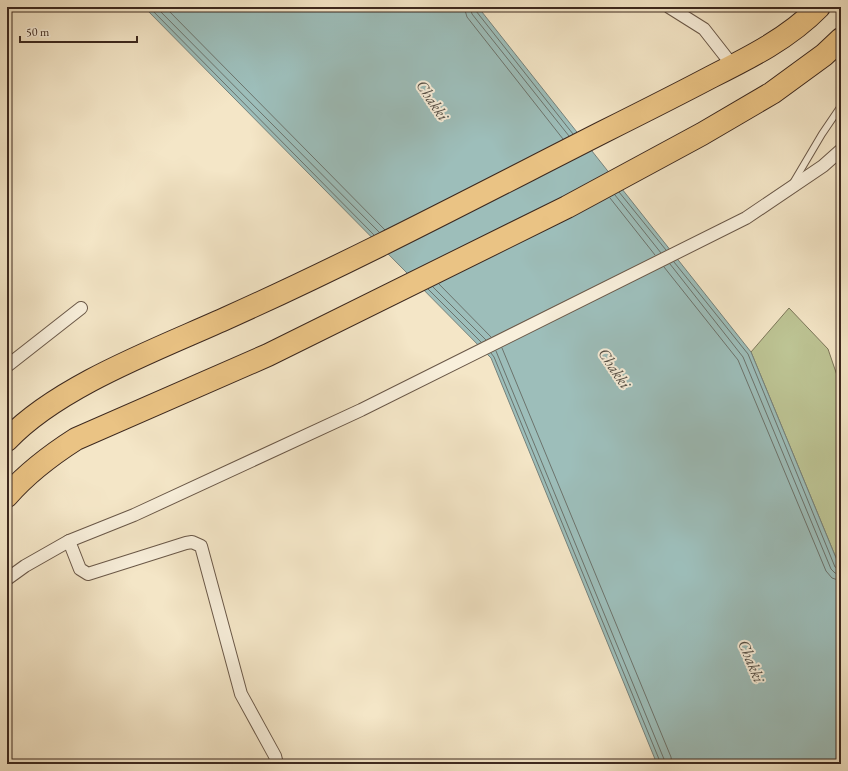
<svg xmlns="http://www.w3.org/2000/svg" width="848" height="771" viewBox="0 0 848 771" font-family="'EB Garamond',serif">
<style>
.green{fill:#bdc494;stroke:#7c7659}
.water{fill:#9dbeba;stroke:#76827c}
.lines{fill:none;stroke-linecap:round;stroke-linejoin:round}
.shore{stroke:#6c736c;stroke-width:1}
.lane-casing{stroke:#6a5848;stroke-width:8}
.street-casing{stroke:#6a5848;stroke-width:14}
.highway-casing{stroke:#3c281e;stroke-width:24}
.lane{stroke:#f8efdb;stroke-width:6}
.street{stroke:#f8efdb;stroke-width:12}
.highway{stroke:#eac384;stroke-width:22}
.labels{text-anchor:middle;stroke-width:4;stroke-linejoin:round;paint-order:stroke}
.water-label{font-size:16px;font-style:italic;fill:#544e45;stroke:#f8efdb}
</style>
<rect width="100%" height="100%" fill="#f4e6c7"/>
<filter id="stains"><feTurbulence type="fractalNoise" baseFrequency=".005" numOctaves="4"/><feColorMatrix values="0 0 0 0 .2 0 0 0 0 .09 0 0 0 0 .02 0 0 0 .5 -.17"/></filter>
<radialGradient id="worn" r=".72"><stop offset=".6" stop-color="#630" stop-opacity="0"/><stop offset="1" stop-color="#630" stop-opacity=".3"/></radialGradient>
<path class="green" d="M789,308L828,349L841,387V570L751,352Z"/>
<path class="water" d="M144,7H478L751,352L841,570V764H657L491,358Z"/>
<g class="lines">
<g class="shore">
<path d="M149,7L374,235"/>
<path d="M156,7L379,232"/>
<path d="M165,7L385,230"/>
<path d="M464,7L467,17L563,139"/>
<path d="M470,7L472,14L569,136"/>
<path d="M475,7L476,11L573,134"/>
<path d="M619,192L666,250"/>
<path d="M615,195L661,253"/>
<path d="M610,198L655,255"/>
<path d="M674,262L748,354L835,567L841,570"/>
<path d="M670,264L743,357L831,569L835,573L841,575"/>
<path d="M664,267L738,360L826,571L832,578L841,581"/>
<path d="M439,284L491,337"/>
<path d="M433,287L486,340"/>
<path d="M428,289L481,342"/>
<path d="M502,348L671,757L672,764"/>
<path d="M496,351L666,764"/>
<path d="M491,353L494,357L661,764"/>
</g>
<g class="lane-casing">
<path id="lane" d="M793,183L822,134L841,106"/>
</g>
<g class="street-casing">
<g id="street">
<path d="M669,7L704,29L733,66"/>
<path d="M7,366L81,308"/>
<path d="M69,541L80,569L88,574L186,543L192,542L201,546L241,694L275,756L277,764"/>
<path d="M7,579L25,566L69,541L134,515L361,410L746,218L823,166L841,150"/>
</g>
</g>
<g class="highway-casing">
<g id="highway">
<path d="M7,440C59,385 161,348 229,317C356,260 479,195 603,132C639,114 675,96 711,77C749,58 789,38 819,7"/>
<path d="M7,496C27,473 51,455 76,439L268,355L567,207L702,134L772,93L824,55L841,39"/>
</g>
</g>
<use href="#lane" class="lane"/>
<use href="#street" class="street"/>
<use href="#highway" class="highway"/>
</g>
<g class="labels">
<g class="water-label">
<text transform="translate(433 100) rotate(56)" y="6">Chakki</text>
<text transform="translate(615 368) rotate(56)" y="6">Chakki</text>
<text transform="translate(752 661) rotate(67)" y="6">Chakki</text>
</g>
</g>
<rect width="848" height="771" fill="none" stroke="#f4e6c7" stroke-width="24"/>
<rect x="8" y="8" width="832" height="755" fill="none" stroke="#3c281e" stroke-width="2"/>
<rect x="12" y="12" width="824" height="747" fill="none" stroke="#3c281e"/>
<path d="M20 36v6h117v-6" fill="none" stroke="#3c281e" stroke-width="2"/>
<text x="26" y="36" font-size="12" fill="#3c281e" stroke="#f8efdb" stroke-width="3" paint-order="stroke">50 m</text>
<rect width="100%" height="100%" filter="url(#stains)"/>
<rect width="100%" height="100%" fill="url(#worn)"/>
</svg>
